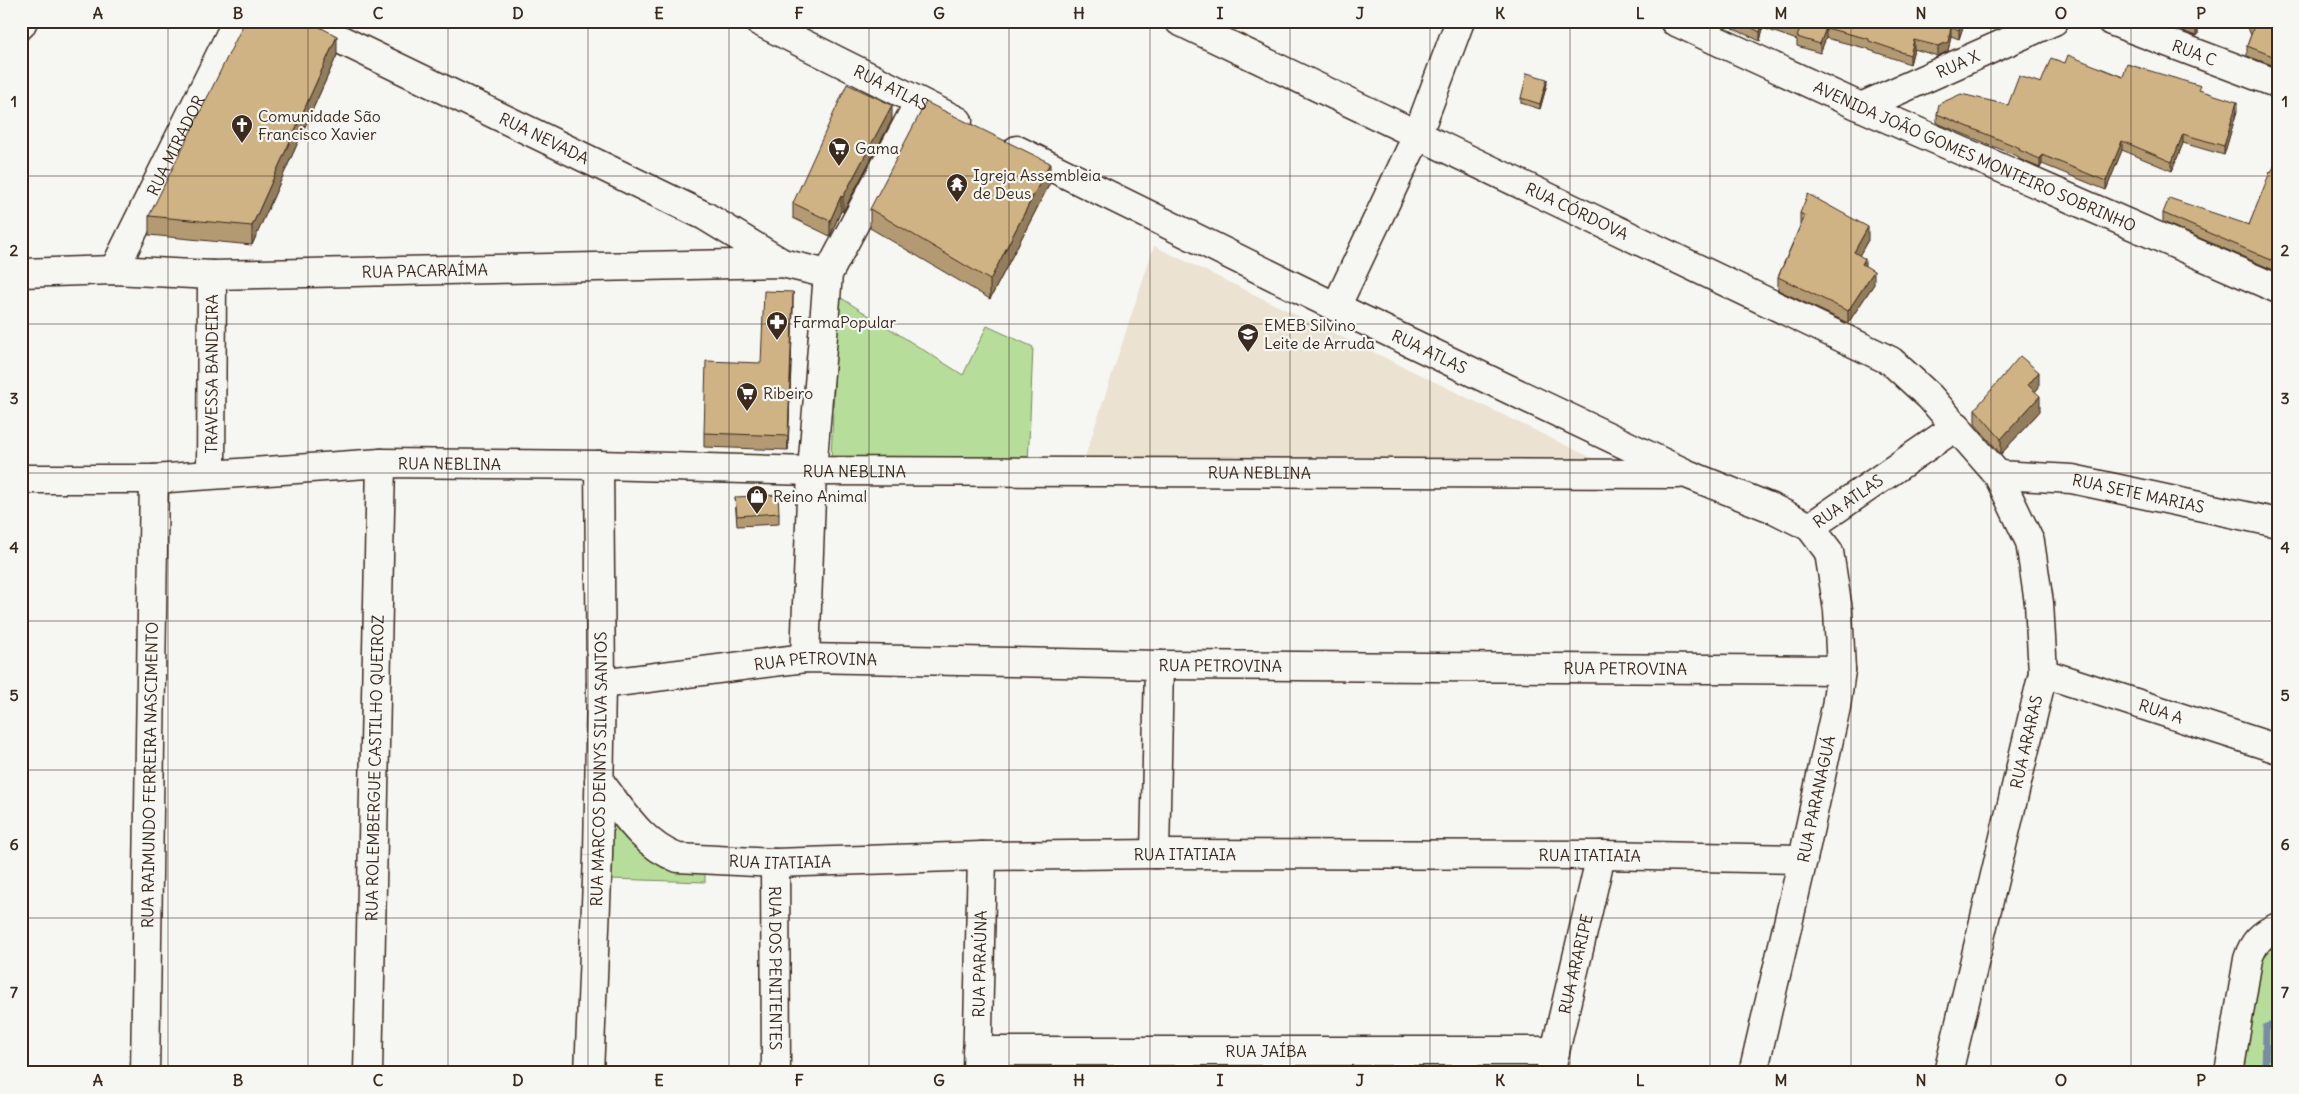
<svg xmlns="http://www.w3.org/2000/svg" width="2299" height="1094" viewBox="0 0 2299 1094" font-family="Delius,sans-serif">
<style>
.built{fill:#ebe2d1}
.green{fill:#b6de9a;stroke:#78845c}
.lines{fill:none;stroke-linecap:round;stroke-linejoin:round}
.stream{stroke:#778da3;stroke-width:7}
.minor-casing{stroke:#3b2a1e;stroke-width:31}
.minor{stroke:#f6f6f2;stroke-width:28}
.wall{fill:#b39a72;stroke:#3b2a1e}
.shaded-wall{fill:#927d5c;stroke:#3b2a1e}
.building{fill:#d0b384;stroke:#3b2a1e}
.grid{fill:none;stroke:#3b2a1e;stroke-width:1;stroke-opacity:0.55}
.labels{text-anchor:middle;stroke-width:4.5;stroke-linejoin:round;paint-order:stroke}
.street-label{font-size:16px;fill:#3b2a1e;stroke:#f6f6f2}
.poi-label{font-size:16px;fill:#3b2a1e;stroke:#f6f6f2;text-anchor:start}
.neatline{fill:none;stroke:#3b2a1e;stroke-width:2}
.grid-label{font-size:16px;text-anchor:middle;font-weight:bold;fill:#3b2a1e}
</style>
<rect width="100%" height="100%" fill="#f6f6f2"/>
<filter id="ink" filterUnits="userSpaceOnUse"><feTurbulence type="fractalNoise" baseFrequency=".02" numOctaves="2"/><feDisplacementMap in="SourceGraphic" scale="10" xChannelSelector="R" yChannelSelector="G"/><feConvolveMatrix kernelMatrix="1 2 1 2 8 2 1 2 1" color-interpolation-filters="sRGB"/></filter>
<g filter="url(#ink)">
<path class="built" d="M1154,246L1598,461L1083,463Z"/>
<g class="green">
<path d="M838,296L963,375L987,326L1033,347L1028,465L831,459Z"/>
<path d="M610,805L705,868V882L610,879Z"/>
<path d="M2278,945V1073H2240L2258,965L2271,949Z"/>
</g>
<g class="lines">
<path class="stream" d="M2265,1073L2266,1027L2278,1024"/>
<g class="minor-casing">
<g id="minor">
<path id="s1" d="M302,21L705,216L782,263"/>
<path id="s2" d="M758,21L958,121"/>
<path id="s3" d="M1179,21L1891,361L1930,397L1998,475L2030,542L2039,603L2043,673L1948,1073"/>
<path id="s4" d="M1674,21L1861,107L2278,289"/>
<path id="s5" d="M2111,21L2278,84"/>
<path d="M21,25L23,21"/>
<path id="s6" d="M1861,107L2054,21"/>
<path id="s7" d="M1017,150L1336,307L1687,474L1774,509L1810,527L1829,552L1838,610L1841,670L1836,707L1803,859L1753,1073"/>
<path id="s8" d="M114,270L237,21"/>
<path id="s9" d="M21,273L114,270L212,275L782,263L828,274"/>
<path d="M1336,307L1417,136L1460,21"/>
<path id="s10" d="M211,474L212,275"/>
<path id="s11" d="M1998,475L2072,479L2278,523"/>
<path id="s12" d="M21,479H154L381,463L599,465L812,471L1678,474"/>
<path id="s13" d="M1810,527L1957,426"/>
<path d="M805,658L812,471L828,274L919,102"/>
<path id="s14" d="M2043,673L2278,749"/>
<path id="s15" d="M601,684L805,658L1159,665L1841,670"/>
<path id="s16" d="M599,781C622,810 642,845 678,858L775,863L982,856L1155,854L1601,855L1803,859"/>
<path d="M1155,854L1159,665"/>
<path id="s17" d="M775,863L776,1073"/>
<path id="s18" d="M977,1051H1555"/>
<path id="s19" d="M145,1073L154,479"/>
<path id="s20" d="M368,1073L381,463"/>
<path id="s21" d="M589,1073L598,856L601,684L599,465"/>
<path id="s22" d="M977,1073L982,856"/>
<path id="s23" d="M1550,1073L1601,855"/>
<path d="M2229,1073L2248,959C2253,943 2261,934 2278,927"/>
</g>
</g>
<use href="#minor" class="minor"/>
</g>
<g class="wall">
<path d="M1732,21H1965L1959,39L1951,36L1948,51L1938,56L1914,49L1910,64L1869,50V49L1826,38L1820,53L1797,46V40L1763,28L1760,41L1732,28Z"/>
<path d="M2169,21H2202V26L2198,28V35L2196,36L2171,27Z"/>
<path d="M2245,21H2271L2274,28L2278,27V67L2247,56V46L2251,35Z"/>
<path d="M337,55L252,245L149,235V216Z"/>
<path d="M2065,63L2123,77L2201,91L2237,111L2224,155L2183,143L2172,171L2122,150L2106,190L2042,164L2040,168L2019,159V157L1937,123V114L2008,105L2041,83Z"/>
<path d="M1547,84L1540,109L1521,103V98Z"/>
<path d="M892,120L843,212L841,211L830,236L793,218V203Z"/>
<path d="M2278,158V272L2163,222V213L2249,225Z"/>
<path d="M1050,183L990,299L870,228V209Z"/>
<path d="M1800,213L1868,240L1859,255L1874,284L1848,323L1778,290V277L1800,226Z"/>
<path d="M793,306L788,450L704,447V433L761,363Z"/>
<path d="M2039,387L2035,392L2040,411L2001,454L1975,424V409Z"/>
<path d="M735,497L779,513V524L737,526Z"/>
</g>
<g class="shaded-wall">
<path d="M1763,21V28L1760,41V32Z"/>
<path d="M1962,21H1965L1959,39V30Z"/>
<path d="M2196,21H2202V26L2198,28V35L2196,36Z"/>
<path d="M1951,27V36L1948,51L1938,56V46Z"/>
<path d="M1826,28V38L1820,53V44Z"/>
<path d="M337,36V55L252,245V226Z"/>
<path d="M1914,40V49L1910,64V55Z"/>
<path d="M1547,79V84L1540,109V104Z"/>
<path d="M2237,102V111L2224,155V146Z"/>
<path d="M892,105V120L843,212V197Z"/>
<path d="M2183,134V143L2172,171V162Z"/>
<path d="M2122,141V150L2106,190V181Z"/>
<path d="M2042,155V164L2040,168V159Z"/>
<path d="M1050,163V183L990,299V280Z"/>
<path d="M841,196V211L830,236V221Z"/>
<path d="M1868,227V240L1854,265V252Z"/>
<path d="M1865,259V271L1862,264Z"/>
<path d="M1874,271V284L1848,323V311Z"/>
<path d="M793,292V306L788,450V436Z"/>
<path d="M2039,372V387L2028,400V385Z"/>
<path d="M2040,396V411L2001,454V439Z"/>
</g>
<g class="building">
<path d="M245,21H308L337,36L252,226L149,216Z"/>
<path d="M1738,21H1763L1760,32Z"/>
<path d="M1771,21H1962L1959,30L1951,27L1948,42L1938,46L1914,40L1910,55L1869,41V39L1826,28L1820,44L1797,37L1799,31Z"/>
<path d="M2179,21H2197L2198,27L2196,28Z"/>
<path d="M2249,21H2271L2274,28L2278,27V58L2247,46L2253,29Z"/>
<path d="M2068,55L2123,77L2127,64L2201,86L2199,90L2237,102L2224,146L2183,134L2172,162L2122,141L2106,181L2042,155L2040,159L2019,150L2020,148L1937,114L1939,104L1961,94L2008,105L2019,76L2041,83L2051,58L2065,63Z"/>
<path d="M1527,73L1547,79L1540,104L1521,98Z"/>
<path d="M847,84L892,105L843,197L841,196L830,221L793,203Z"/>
<path d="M926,102L1050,163L990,280L870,209Z"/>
<path d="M2278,158V263L2163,213L2169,198L2249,225L2270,172L2271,173Z"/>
<path d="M1808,194L1868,227L1854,252L1865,259L1862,264L1874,271L1848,311L1778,277L1805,216L1800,213Z"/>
<path d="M764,291L793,292L788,436L704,433L706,361L761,363Z"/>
<path d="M2020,356L2039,372L2028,385L2040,396L2001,439L1975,409Z"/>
<path d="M778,495L779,513L737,516L735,497Z"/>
</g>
</g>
<path class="grid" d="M168,21V1073M308,21V1073M448,21V1073M588,21V1073M729,21V1073M869,21V1073M1009,21V1073M1150,21V1073M1290,21V1073M1430,21V1073M1570,21V1073M1710,21V1073M1851,21V1073M1991,21V1073M2131,21V1073M21,176H2278M21,324H2278M21,473H2278M21,621H2278M21,770H2278M21,918H2278"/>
<defs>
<g id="church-pin" transform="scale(1.125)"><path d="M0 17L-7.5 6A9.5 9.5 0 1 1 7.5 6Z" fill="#3b2a1e" stroke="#f6f6f2"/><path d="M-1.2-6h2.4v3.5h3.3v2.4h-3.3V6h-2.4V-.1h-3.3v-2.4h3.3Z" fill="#fff"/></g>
<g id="supermarket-pin" transform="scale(1.125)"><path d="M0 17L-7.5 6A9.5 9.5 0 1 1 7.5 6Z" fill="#3b2a1e" stroke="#f6f6f2"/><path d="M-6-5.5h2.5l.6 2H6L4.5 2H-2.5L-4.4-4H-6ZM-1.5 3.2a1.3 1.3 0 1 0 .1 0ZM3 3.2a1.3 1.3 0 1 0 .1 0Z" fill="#fff"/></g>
<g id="temple-pin" transform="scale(1.125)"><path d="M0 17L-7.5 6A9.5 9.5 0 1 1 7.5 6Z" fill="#3b2a1e" stroke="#f6f6f2"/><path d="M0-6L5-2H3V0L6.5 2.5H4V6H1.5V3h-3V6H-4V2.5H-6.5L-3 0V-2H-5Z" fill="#fff"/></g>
<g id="pharmacy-pin" transform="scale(1.125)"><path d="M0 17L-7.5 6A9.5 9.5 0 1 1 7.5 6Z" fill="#3b2a1e" stroke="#f6f6f2"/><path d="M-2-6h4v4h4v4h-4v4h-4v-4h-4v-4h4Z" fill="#fff"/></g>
<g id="school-pin" transform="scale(1.125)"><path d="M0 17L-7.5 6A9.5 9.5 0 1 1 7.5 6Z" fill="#3b2a1e" stroke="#f6f6f2"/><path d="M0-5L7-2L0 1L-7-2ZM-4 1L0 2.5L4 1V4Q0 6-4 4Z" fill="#fff"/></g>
<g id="shop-pin" transform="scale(1.125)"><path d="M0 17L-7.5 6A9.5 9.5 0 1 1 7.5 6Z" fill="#3b2a1e" stroke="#f6f6f2"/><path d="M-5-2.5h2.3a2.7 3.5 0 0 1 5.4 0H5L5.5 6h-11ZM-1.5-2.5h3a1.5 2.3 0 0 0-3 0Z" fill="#fff"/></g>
</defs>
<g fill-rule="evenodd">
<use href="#church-pin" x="242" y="125"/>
<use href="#supermarket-pin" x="839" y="148"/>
<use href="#temple-pin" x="957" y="184"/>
<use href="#pharmacy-pin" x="777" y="322"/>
<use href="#school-pin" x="1248" y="334"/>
<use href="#supermarket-pin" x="747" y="393"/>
<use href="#shop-pin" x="757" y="496"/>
</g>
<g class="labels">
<g class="street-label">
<text dy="6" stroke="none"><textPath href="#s5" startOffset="89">RUA C</textPath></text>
<text dy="6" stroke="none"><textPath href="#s6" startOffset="106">RUA X</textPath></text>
<text dy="6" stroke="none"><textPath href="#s2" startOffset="149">RUA ATLAS</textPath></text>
<text dy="6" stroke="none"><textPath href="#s1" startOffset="269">RUA NEVADA</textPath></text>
<text dy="6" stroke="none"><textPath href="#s8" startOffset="139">RUA MIRADOR</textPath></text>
<text dy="6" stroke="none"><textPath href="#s4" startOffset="330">AVENIDA JOÃO GOMES MONTEIRO SOBRINHO</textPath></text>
<text dy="6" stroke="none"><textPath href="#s3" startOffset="441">RUA CÓRDOVA</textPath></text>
<text dy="6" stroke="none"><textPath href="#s9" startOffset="404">RUA PACARAÍMA</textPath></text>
<text dy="6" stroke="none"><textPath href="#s7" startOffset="459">RUA ATLAS</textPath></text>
<text dy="6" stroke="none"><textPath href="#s10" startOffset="100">TRAVESSA BANDEIRA</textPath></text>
<text dy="6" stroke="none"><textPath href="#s12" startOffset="429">RUA NEBLINA</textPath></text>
<text dy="6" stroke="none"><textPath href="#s12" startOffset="834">RUA NEBLINA</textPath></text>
<text dy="6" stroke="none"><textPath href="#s12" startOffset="1239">RUA NEBLINA</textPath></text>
<text dy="6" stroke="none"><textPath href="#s11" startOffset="142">RUA SETE MARIAS</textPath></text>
<text dy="6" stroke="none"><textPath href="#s13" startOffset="46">RUA ATLAS</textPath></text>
<text dy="6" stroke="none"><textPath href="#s15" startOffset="216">RUA PETROVINA</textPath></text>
<text dy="6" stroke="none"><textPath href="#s15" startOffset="621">RUA PETROVINA</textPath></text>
<text dy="6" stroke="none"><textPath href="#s15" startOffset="1026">RUA PETROVINA</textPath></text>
<text dy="6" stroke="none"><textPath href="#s14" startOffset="124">RUA A</textPath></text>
<text transform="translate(2026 742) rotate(-77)" y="6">RUA ARARAS</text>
<text dy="6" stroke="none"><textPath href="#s20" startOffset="305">RUA ROLEMBERGUE CASTILHO QUEIROZ</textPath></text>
<text dy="6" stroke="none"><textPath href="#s21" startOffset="304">RUA MARCOS DENNYS SILVA SANTOS</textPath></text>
<text dy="6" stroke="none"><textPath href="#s19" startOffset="298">RUA RAIMUNDO FERREIRA NASCIMENTO</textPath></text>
<text transform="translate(1816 799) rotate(-78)" y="6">RUA PARANAGUÁ</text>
<text dy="6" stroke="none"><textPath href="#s16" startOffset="619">RUA ITATIAIA</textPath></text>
<text dy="6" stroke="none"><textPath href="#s16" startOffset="1024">RUA ITATIAIA</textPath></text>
<text dy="6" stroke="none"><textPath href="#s16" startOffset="214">RUA ITATIAIA</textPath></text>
<text dy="6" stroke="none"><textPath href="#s22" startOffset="109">RUA PARAÚNA</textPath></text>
<text dy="6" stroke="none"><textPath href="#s23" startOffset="112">RUA ARARIPE</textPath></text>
<text dy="6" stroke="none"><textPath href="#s17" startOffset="105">RUA DOS PENITENTES</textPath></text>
<text dy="6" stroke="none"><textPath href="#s18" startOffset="289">RUA JAÍBA</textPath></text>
</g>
<g class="poi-label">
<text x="258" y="122">Comunidade São<tspan x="258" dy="18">Francisco Xavier</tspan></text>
<text x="855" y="154">Gama</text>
<text x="973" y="181">Igreja Assembleia<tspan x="973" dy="18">de Deus</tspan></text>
<text x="793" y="328">FarmaPopular</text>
<text x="1264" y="331">EMEB Silvino<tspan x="1264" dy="18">Leite de Arruda</tspan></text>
<text x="763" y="399">Ribeiro</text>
<text x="773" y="502">Reino Animal</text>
</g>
</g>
<rect width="2299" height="1094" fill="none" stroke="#f6f6f2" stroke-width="55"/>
<rect x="28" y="28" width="2244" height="1038" class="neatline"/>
<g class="grid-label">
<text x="98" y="19">A</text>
<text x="238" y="19">B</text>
<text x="378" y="19">C</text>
<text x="518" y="19">D</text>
<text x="659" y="19">E</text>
<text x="799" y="19">F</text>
<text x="939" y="19">G</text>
<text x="1079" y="19">H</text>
<text x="1220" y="19">I</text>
<text x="1360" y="19">J</text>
<text x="1500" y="19">K</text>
<text x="1640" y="19">L</text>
<text x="1781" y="19">M</text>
<text x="1921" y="19">N</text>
<text x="2061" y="19">O</text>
<text x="2201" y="19">P</text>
<text x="14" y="107">1</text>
<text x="2285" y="107">1</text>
<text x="14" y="256">2</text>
<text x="2285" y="256">2</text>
<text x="14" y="404">3</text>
<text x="2285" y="404">3</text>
<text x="14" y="553">4</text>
<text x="2285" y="553">4</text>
<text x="14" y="701">5</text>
<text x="2285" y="701">5</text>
<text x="14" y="850">6</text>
<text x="2285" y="850">6</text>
<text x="14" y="998">7</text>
<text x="2285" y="998">7</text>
<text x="98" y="1086">A</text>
<text x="238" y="1086">B</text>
<text x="378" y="1086">C</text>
<text x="518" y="1086">D</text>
<text x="659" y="1086">E</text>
<text x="799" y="1086">F</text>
<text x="939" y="1086">G</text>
<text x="1079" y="1086">H</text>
<text x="1220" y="1086">I</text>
<text x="1360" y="1086">J</text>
<text x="1500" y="1086">K</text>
<text x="1640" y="1086">L</text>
<text x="1781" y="1086">M</text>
<text x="1921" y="1086">N</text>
<text x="2061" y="1086">O</text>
<text x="2201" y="1086">P</text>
</g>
</svg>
